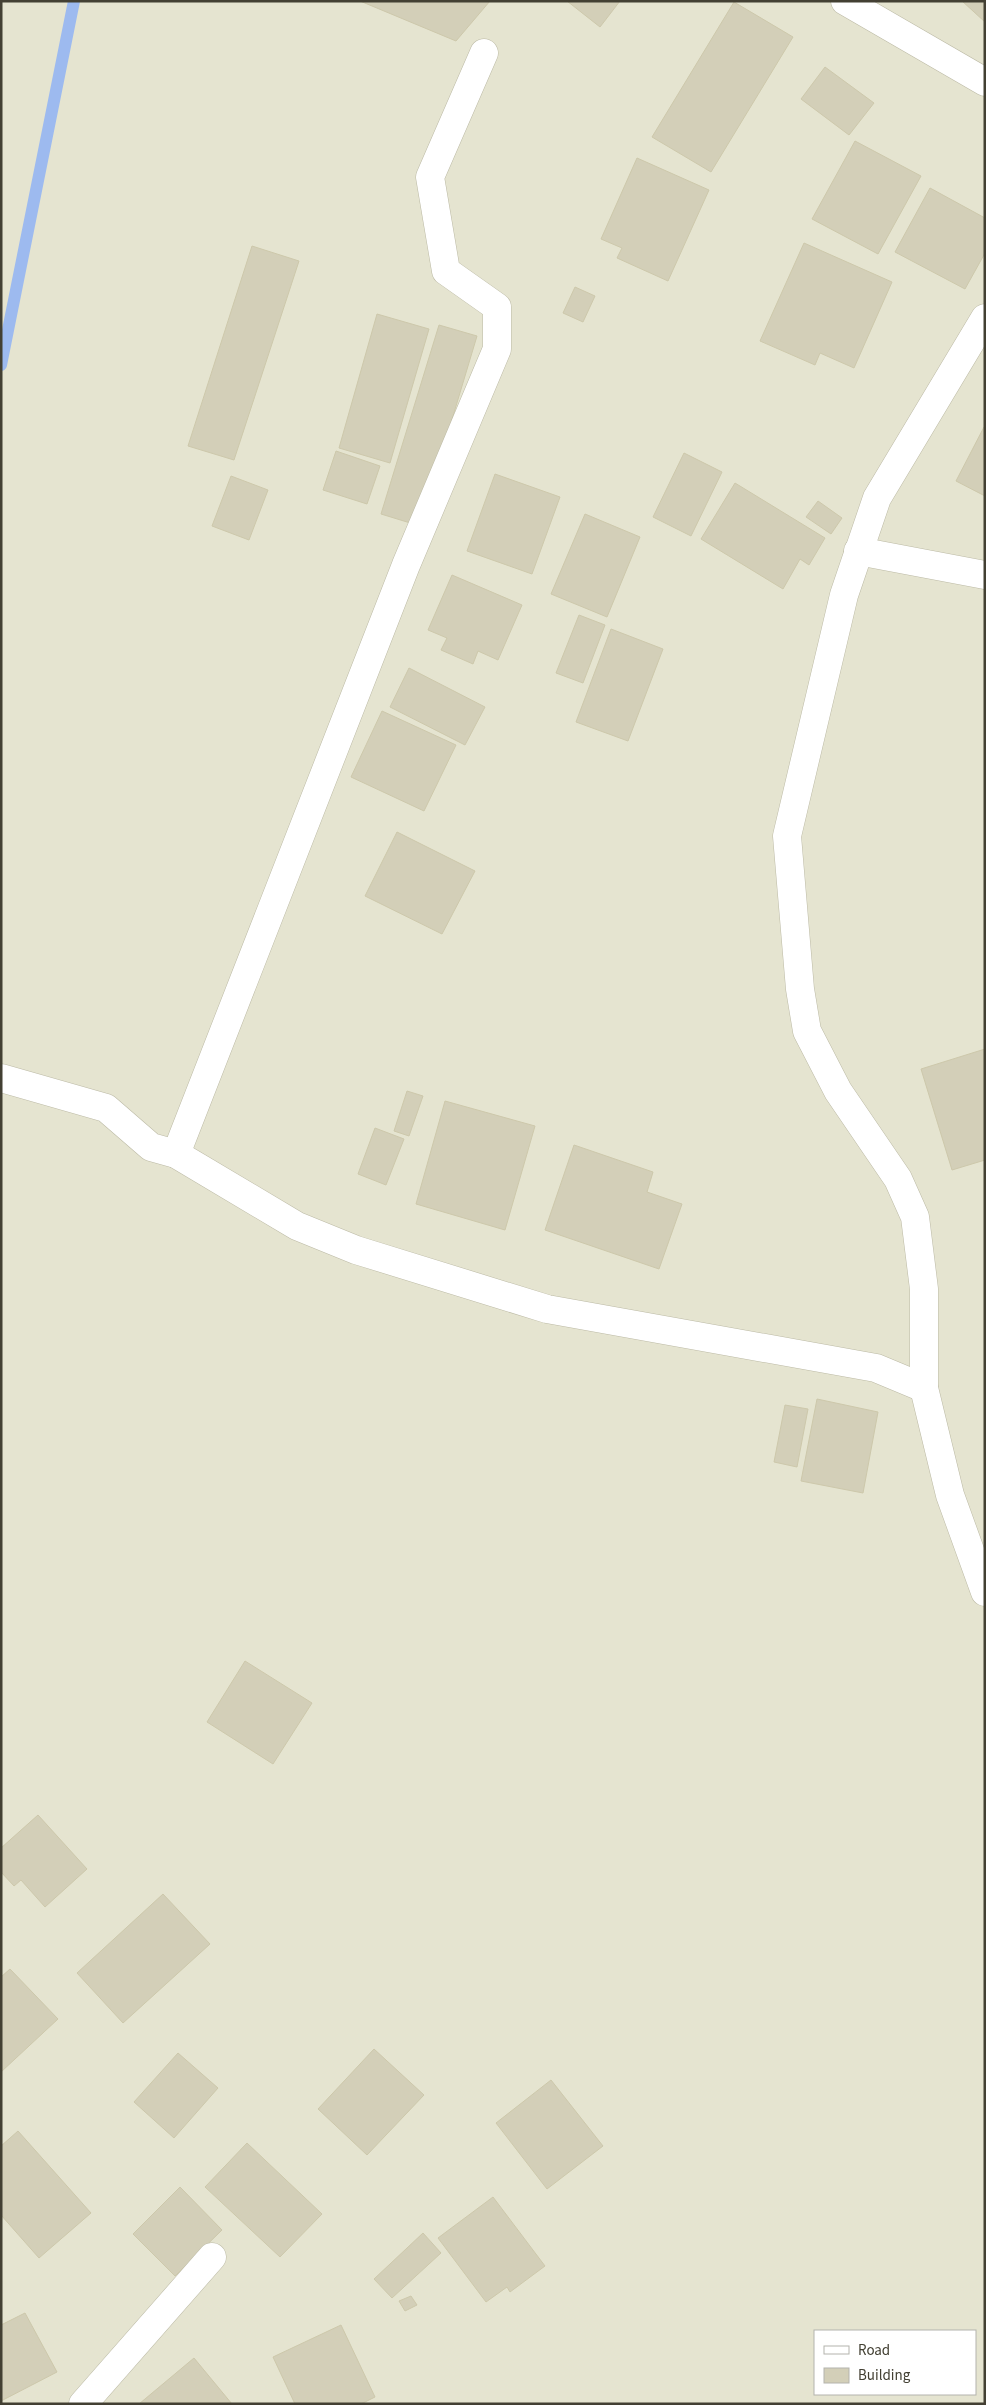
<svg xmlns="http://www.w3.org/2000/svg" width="986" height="2405" viewBox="0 0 986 2405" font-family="'Source Sans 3',sans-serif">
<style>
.residential{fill:#e5e4d0;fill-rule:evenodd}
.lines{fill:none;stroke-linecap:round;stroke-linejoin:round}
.stream{stroke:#9dbaef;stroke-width:12}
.building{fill:#d3cfb8;stroke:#cdc8ab}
.minor-casing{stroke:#bcbaa5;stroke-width:29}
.minor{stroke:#fff;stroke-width:28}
</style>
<rect width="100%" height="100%" fill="#f1f0e2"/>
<path class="residential" d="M1,1H985V2404H1ZM815,2331H975V2394H815Z"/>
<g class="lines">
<path class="stream" d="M1,365L74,1"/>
</g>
<g class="building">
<path d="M360,1H490L456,41Z"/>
<path d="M567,1H620L600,27Z"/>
<path d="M962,1H985V22Z"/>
<path d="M734,2L793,37L711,172L652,137Z"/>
<path d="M825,67L874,103L849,135L801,99Z"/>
<path d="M855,141L921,176L878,254L812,219Z"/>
<path d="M637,158L709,190L668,281L617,258L622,248L601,239Z"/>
<path d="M930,188L985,218V253L965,289L895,252Z"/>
<path d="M804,243L892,282L854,368L820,353L815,365L760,341Z"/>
<path d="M252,246L299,261L234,460L188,446Z"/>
<path d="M575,287L595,296L583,322L563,313Z"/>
<path d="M377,314L429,329L390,463L339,448Z"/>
<path d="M439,325L477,336L420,526L381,514Z"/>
<path d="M984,427H985V496L956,481Z"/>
<path d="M336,451L380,466L367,504L323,490Z"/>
<path d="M684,453L722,472L691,536L653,517Z"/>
<path d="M495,474L560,497L532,574L467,551Z"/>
<path d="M231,476L268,490L249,540L212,526Z"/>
<path d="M735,483L825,538L809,565L800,559L783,589L701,539Z"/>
<path d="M818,501L842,518L831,534L806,517Z"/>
<path d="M585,514L640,537L607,617L551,594Z"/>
<path d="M452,575L522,605L498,660L478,651L473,664L441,650L447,638L428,630Z"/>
<path d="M579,615L605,625L583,683L556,673Z"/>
<path d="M611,629L663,649L628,741L576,722Z"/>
<path d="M409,668L485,707L465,745L390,707Z"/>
<path d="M382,711L456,745L424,811L351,777Z"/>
<path d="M397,832L475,871L442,934L365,896Z"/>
<path d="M985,1049V1160L952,1170L921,1069Z"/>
<path d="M407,1091L423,1096L409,1136L394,1131Z"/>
<path d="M445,1101L535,1126L505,1230L416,1204Z"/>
<path d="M375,1128L404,1139L386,1185L358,1174Z"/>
<path d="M574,1145L653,1172L647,1192L682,1204L659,1269L545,1230Z"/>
<path d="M817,1399L878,1412L863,1493L801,1481Z"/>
<path d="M785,1405L808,1409L797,1467L774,1462Z"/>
<path d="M245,1661L312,1703L273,1764L207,1722Z"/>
<path d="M38,1815L87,1869L45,1907L21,1880L14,1886L1,1872V1848Z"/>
<path d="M163,1894L210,1944L123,2023L77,1973Z"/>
<path d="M10,1969L58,2019L1,2072V1977Z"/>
<path d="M374,2049L424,2095L367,2155L318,2109Z"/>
<path d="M178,2053L218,2088L174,2138L134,2102Z"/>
<path d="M551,2080L603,2146L547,2189L496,2123Z"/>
<path d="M18,2131L91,2213L39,2258L1,2215V2146Z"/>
<path d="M247,2143L322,2214L280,2257L205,2187Z"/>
<path d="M180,2187L222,2230L175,2276L133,2234Z"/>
<path d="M493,2197L545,2266L510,2292L507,2287L486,2302L438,2238Z"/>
<path d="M423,2233L441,2253L392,2298L374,2279Z"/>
<path d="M411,2296L417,2305L405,2311L399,2301Z"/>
<path d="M25,2313L57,2372L1,2401V2325Z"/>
<path d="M341,2325L375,2397L361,2404H295L273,2357Z"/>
<path d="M194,2358L232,2404H139Z"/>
</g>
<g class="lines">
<g class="minor-casing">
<g id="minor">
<path d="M845,1L985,82"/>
<path d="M985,318L877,498L844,595L787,836L800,989L807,1031L838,1091L898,1179L915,1217L924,1289V1388L950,1495L985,1592"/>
<path d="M858,551L985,575"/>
<path d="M1,1078L106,1108L151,1147L176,1154L297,1226L356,1250L547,1309L876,1368L924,1388"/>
<path d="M176,1154L406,565L497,349V307L446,271L430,177L484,53"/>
<path d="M83,2404L212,2257"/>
</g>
</g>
<use href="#minor" class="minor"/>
</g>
<rect width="986" height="2405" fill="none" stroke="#434033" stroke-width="5"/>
<rect x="814" y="2330" width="162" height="65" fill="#ffffff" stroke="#b4b3ad"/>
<rect x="824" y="2346" width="25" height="8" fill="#ffffff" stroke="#b4b3ad"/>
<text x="858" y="2355" font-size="15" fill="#434033">Road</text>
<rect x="824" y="2368" width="25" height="15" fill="#d3cfb8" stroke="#b4b3ad"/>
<text x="858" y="2380" font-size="15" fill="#434033">Building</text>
</svg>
